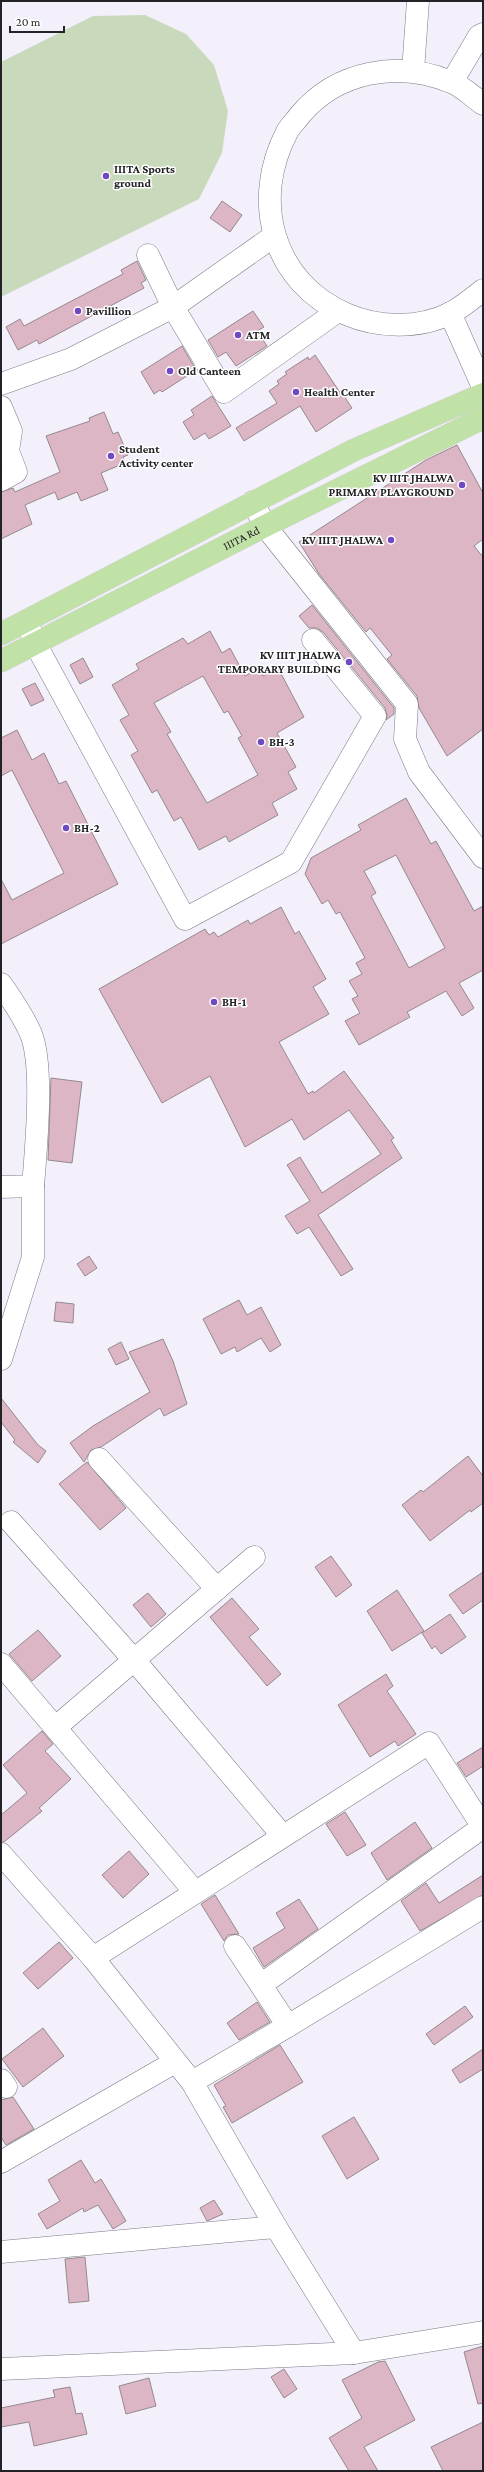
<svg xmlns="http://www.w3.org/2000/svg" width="484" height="2472" viewBox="0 0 484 2472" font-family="'Crimson Pro',serif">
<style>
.green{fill:#c8dabb}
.building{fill:#dcb6c5;stroke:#95898d;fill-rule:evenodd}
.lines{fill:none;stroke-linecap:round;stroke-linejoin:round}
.minor-casing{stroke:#7b7983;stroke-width:23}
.major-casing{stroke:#d3d3d4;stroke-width:23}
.minor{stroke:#fff;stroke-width:22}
.major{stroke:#c1e2a7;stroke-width:22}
.poi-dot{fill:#7049c1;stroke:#fff;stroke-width:1.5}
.labels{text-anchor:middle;stroke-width:3;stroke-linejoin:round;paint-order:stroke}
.poi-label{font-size:12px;font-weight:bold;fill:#232327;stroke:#fff;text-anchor:start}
.street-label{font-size:12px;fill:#232327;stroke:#fff}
</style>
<rect width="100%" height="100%" fill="#f3f0fc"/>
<path class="green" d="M145,15L186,34L214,65L228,111L222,153L199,199L1,297V62L93,16Z"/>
<g class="building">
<path d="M222,201L242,215L230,232L210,218Z"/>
<path d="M137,261L146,280L141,283L144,288L39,344L37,340L18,350L6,327L20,319L24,326L123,274L121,270Z"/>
<path d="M253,311L264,327L257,331L267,346L236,366L226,352L218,357L208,340Z"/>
<path d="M182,346L196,370L162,392L160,390L154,394L141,372Z"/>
<path d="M315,355L341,394L342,393L352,408L316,432L300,406L244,441L236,428L277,403L269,391L279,384L277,381L287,374L285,372L308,357L309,360Z"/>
<path d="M212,396L231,426L209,439L205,433L194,440L183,422L194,415L191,410Z"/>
<path d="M104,412L113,434L118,432L128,455L123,457L125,463L101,473L108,490L81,501L77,492L58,500L55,492L25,505L32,524L1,539V492L13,488L15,492L60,472L46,436L90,421L89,418Z"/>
<path d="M457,445L483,493V539L474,546L483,557V729L447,756L419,708L417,696L387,659L392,655L370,628L366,632L319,574L299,542L426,460Z"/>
<path d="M312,605L394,708V714L386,720L387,715L385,708L323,632L317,628H309L299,616Z"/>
<path d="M210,631L222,653L230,648L245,676L259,668L263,676L278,668L304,717L277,733L296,767L288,772L297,789L272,803L278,815L229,842L226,836L199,850L181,817L174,821L157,790L152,793L131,755L138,751L120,720L129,715L112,685L136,671L139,669L136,664L183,638L188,644ZM203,676L224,713L228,711L242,736L238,738L258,775L207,803L167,734L171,732L154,703Z"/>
<path d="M83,658L93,677L80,684L70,665Z"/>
<path d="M35,683L44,700L31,706L22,689Z"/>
<path d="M17,730L32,760L44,753L59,784L66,781L118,884L1,944V879L12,900L64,873L12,770L1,776V738Z"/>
<path d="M406,798L431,844L436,841L474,911L483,906V970L459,983L474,1008L462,1016L446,991L407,1012L410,1017L359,1045L345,1021L360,1013L352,999L358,996L349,981L362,974L356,963L365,958L340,912L336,914L328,900L322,904L305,874L311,858L361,830L358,825ZM396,855L445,948L409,968L371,896L376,893L364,871Z"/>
<path d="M281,907L295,934L299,931L326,979L313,987L329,1014L279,1042L308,1094L313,1091L314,1093L344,1071L394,1138L391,1140L402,1158L318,1215L353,1269L341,1276L309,1227L297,1234L285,1216L310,1201L287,1165L300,1157L322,1193L381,1154L349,1110L304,1140L292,1119L245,1147L210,1076L162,1103L99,989L205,929L209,935L214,932L218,937L248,920L250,924Z"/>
<path d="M51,1078L82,1082L72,1163L48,1160Z"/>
<path d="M89,1256L97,1268L85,1276L77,1264Z"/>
<path d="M239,1300L247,1315L261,1307L281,1345L270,1352L261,1338L237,1352L235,1347L221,1354L203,1319Z"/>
<path d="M56,1302L74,1304L73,1323L54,1321Z"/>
<path d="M163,1339L173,1361L187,1404L164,1416L160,1408L101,1447L91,1450L84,1462L70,1443L93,1426L150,1392L129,1352Z"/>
<path d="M121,1342L129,1359L116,1365L108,1349Z"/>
<path d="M1,1398L38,1445L46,1451L38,1463L13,1442L15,1440L1,1422Z"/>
<path d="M468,1456L483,1476V1503L471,1512L470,1510L430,1541L402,1505L421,1490L423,1492Z"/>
<path d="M87,1462L126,1508L100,1530L59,1484Z"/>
<path d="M331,1556L352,1585L336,1597L315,1567Z"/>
<path d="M483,1572V1600L463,1614L449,1595Z"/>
<path d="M397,1590L424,1631L392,1651L367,1611Z"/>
<path d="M148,1593L166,1614L151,1627L133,1605Z"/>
<path d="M232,1598L259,1629L249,1637L281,1674L267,1686L210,1617Z"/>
<path d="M450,1614L466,1637L441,1654L435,1646L432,1649L422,1633Z"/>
<path d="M38,1630L61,1656L32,1681L9,1654Z"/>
<path d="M386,1674L393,1686L387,1691L416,1734L398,1746L395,1741L370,1757L338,1705Z"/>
<path d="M42,1731L53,1744L45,1751L71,1779L39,1808L42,1811L4,1842H1V1815L27,1793L3,1765Z"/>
<path d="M483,1747V1766L466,1777L457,1763Z"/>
<path d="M345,1812L366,1845L347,1856L326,1824Z"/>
<path d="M415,1822L432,1848L387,1880L371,1853Z"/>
<path d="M129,1851L149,1874L123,1898L102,1875Z"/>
<path d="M483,1875V1895L420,1931L401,1901L426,1883L439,1903Z"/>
<path d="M215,1895L239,1934L228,1935L224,1941L201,1904Z"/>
<path d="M299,1899L318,1929L264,1967L253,1948L285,1928L276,1913Z"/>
<path d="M59,1942L73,1958L38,1989L23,1973Z"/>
<path d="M257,2002L270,2022L239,2040L227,2023Z"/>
<path d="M465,2006L473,2017L434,2045L426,2034Z"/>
<path d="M43,2028L64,2056L23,2087L2,2059Z"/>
<path d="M280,2045L303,2082L232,2123L223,2107L226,2106L214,2085Z"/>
<path d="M483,2049V2069L460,2083L452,2070Z"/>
<path d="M13,2097L34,2129L6,2145L1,2137V2100Z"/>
<path d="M354,2117L379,2159L347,2179L322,2136Z"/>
<path d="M81,2160L95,2183L101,2179L126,2221L113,2229L98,2205L84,2212L83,2208L47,2229L38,2214L60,2201L48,2180Z"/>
<path d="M214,2200L223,2214L207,2221L200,2208Z"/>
<path d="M85,2257L89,2301L69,2303L65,2259Z"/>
<path d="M483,2346V2403L478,2404L464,2352Z"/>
<path d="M385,2361L415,2420L364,2447L378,2471H349L329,2438L362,2418L342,2380L378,2362Z"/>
<path d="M284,2369L297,2389L284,2398L271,2377Z"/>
<path d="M149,2378L156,2406L126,2414L119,2386Z"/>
<path d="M70,2387L76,2414L82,2413L87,2434L34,2446L29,2422L1,2427V2408L55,2397L53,2390Z"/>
<path d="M483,2422V2471H443L431,2447Z"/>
</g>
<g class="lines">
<g class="minor-casing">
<g id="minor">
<path d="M413,71L418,1"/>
<path d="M452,82L479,36L483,34"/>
<path d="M483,104C473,97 462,86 451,82C398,60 337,71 300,115C296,121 290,126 287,132C251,200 272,282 346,314C378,328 419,329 451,313C462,307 473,298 483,290"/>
<path d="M148,255L173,307L224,392L338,311"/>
<path d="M450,313L483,387"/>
<path d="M1,384L71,359L173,307L274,236"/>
<path d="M1,407L11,431L8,451L16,472L1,480"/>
<path d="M253,502L265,526L407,704L405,739L419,772L483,857"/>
<path d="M27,621L35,643L185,919L291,862L375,716L313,640"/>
<path d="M1,984C12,1000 23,1015 31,1034C44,1066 36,1149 33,1186L1,1187"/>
<path d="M1,1359L33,1257V1186"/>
<path d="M99,1459L217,1589"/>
<path d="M11,1522L135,1661L282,1835"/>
<path d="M1,1664L195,1892"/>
<path d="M56,1727L254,1557"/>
<path d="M1,1854L93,1958L192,2082L276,2227L354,2353"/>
<path d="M235,1946L288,2026"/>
<path d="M93,1958L429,1743L483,1827"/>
<path d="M262,1984L483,1827"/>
<path d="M1,2080L6,2087"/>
<path d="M192,2082L288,2026L483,1907"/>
<path d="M1,2162L175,2062"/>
<path d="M1,2252L276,2227"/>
<path d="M1,2369L354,2353L483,2332"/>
</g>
</g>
<g class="major-casing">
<g id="major">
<path d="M1,634L354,450L483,394"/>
<path id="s1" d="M1,661L265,526L483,418"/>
</g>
</g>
<use href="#minor" class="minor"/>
<use href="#major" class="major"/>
</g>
<g class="poi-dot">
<circle cx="106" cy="176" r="4"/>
<circle cx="78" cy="311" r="4"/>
<circle cx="238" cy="335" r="4"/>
<circle cx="170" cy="371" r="4"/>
<circle cx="296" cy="392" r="4"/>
<circle cx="111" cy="456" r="4"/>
<circle cx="462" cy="485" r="4"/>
<circle cx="391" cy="540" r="4"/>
<circle cx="349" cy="662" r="4"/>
<circle cx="261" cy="742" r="4"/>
<circle cx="66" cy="828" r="4"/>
<circle cx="214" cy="1002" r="4"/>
</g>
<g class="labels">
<g class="poi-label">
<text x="114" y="173">IIITA Sports<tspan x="114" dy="14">ground</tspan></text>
<text x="86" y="315">Pavillion</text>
<text x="246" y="339">ATM</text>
<text x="178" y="375">Old Canteen</text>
<text x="304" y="396">Health Center</text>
<text x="119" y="453">Student<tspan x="119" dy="14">Activity center</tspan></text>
<text x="454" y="482" text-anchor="end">KV IIIT JHALWA<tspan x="454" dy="14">PRIMARY PLAYGROUND</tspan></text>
<text x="383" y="544" text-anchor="end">KV IIIT JHALWA</text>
<text x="341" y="659" text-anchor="end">KV IIIT JHALWA<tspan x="341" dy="14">TEMPORARY BUILDING</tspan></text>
<text x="269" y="746">BH-3</text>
<text x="74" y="832">BH-2</text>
<text x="222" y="1006">BH-1</text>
</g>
<g class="street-label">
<text dy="4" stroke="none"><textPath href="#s1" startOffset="270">IIITA Rd</textPath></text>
</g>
</g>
<rect width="484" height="2472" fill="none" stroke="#232327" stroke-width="4"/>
<path d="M10 26v6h54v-6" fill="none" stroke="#232327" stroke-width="2"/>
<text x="16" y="26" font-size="12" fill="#232327" stroke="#ffffff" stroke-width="3" paint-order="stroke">20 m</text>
</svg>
